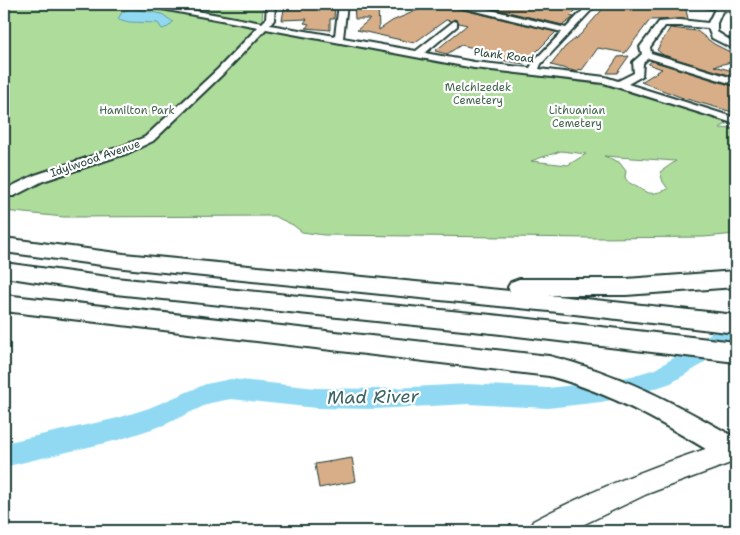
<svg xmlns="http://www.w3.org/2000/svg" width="740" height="535" viewBox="0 0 740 535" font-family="'Shantell Sans',sans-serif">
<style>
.green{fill:#aedc9b;stroke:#668c68;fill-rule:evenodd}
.water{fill:#91d9f3;stroke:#639ba7}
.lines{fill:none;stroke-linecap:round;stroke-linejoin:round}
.river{fill:#91d9f3;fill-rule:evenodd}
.building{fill:#d8ae89;stroke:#1f3d34}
.minor-casing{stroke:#1f3d34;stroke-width:4}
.major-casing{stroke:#1f3d34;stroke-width:3}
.highway-casing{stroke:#1f3d34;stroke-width:4}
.minor{fill:#fff;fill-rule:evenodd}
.major{fill:#fff;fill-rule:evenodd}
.highway{fill:#fff;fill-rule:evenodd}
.labels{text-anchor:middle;stroke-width:4.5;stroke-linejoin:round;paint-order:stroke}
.far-street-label{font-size:11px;fill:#1f3d34;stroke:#fff}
.far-park-label{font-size:11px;fill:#43654e;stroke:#fff}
.near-water-label{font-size:18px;font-style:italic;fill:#3c6464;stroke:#fff}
</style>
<rect width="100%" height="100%" fill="#fff"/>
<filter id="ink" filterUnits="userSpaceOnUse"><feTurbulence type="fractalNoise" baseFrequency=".02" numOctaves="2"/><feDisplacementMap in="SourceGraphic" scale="10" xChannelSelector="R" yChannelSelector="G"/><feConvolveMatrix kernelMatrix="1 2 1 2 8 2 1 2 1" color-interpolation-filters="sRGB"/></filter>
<g filter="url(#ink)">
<path class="green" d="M4,4H263L262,22L257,27L468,68L604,85L729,123L719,128L736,129V234L704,237L595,238L324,235L302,232L293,225L274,216L64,217L4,211ZM561,151L586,154L568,165L531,161ZM604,156L675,161H676L660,172L663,182L668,189C652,195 650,195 637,187C631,183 628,184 625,177L626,171L619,162Z"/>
<path class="water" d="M130,8L162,14L173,22L168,27L162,29L158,23L129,22L118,19L122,12Z"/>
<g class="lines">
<path class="river" d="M736,319V338L698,367L671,383L632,396L601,402L548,408L468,404L375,409L316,408L231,399L210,403L164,425L118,440L4,467V443L118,418L149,408L206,384L231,379L316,388L375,389L468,384L548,388L601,382L632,376L655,369L682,353L728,321Z"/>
</g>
<g class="building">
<path d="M285,4H298L297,7L335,4L334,19H330V30L306,28L309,24L304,23L307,19L282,20Z"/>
<path d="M354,4H378L379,30L392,21L432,4H452L455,8L556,32L524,64L483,57L481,56L487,51L461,45L447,54L435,51L467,25L459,23L455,19L451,21L446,20L414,43L357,30L370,19H355Z"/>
<path d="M474,4H582L570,16L574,17L563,25Z"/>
<path d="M607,4H638L665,9L668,4L685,5L688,19L650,20L625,53L598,48L582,70L578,69V72L551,65L565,47L581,34Z"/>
<path d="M670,28L697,31L714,44L736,55V61L714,66L733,71L729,75L663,55L657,50Z"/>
<path d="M629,56L617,73H607L618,57Z"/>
<path d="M652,61L736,87V91L730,99L736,101V113L683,98L641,82L662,69L648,64Z"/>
<path d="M352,458L356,481L319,488L315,464Z"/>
</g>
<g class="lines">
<g class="minor-casing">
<path id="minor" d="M142,4H158L262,23L266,19L267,4H275L274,20L270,25L335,36L339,4H347L343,38L416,51L454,21L457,22V26L425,53L474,62L530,68L534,61L562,32L455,6L454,4H467L566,28L589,4H597L541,64L539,69L605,77L618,81L634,73L633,62L642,54L640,47L659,22L680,20L708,23L716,7L720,5L724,7L717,23V32L736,44V50L712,38L708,28L680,26H665L650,47L651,53L736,79V85L648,58L643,63L642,76L628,84L736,118V124L604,83L474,68L266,29L224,73L153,141L128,153L43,181L14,196H4V190L35,175L120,147L145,137L218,69L258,27L146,6Z"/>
</g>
<g class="major-casing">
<g id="major">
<path d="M698,4H718L736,7V13L703,7Z"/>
<path d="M736,439V461L647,494L570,531H529L533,521C598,487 666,461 736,439Z"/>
</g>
</g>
<g class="highway-casing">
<g id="highway">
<path d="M4,238L124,254L510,291L508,287L511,282L519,279H626L736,271V287L626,295H548L736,315V333L549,311L124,268L4,252Z"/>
<path d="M4,263L115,278L492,315L736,342V362L492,333L115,294L4,277Z"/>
<path d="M4,295L549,356C618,373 675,403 736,438V463L724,460C668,426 613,393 549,376L4,311Z"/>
</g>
</g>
<use href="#minor" class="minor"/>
<use href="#major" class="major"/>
<use href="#highway" class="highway"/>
</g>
</g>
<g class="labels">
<g class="far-street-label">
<text transform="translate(504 55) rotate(7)" y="4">Plank Road</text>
<text transform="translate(95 158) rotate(-19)" y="4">Idylwood Avenue</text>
</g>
<g class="far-park-label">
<text x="478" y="91">Melchizedek<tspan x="478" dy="13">Cemetery</tspan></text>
<text x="137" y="114">Hamilton Park</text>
<text x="577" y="114">Lithuanian<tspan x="577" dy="13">Cemetery</tspan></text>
</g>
<g class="near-water-label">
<text transform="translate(373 397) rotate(-1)" y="6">Mad River</text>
</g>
</g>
<rect width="740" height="535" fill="none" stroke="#fff" stroke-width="20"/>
<rect x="10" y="10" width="720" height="515" fill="none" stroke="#1f3d34" stroke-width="2" filter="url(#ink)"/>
</svg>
